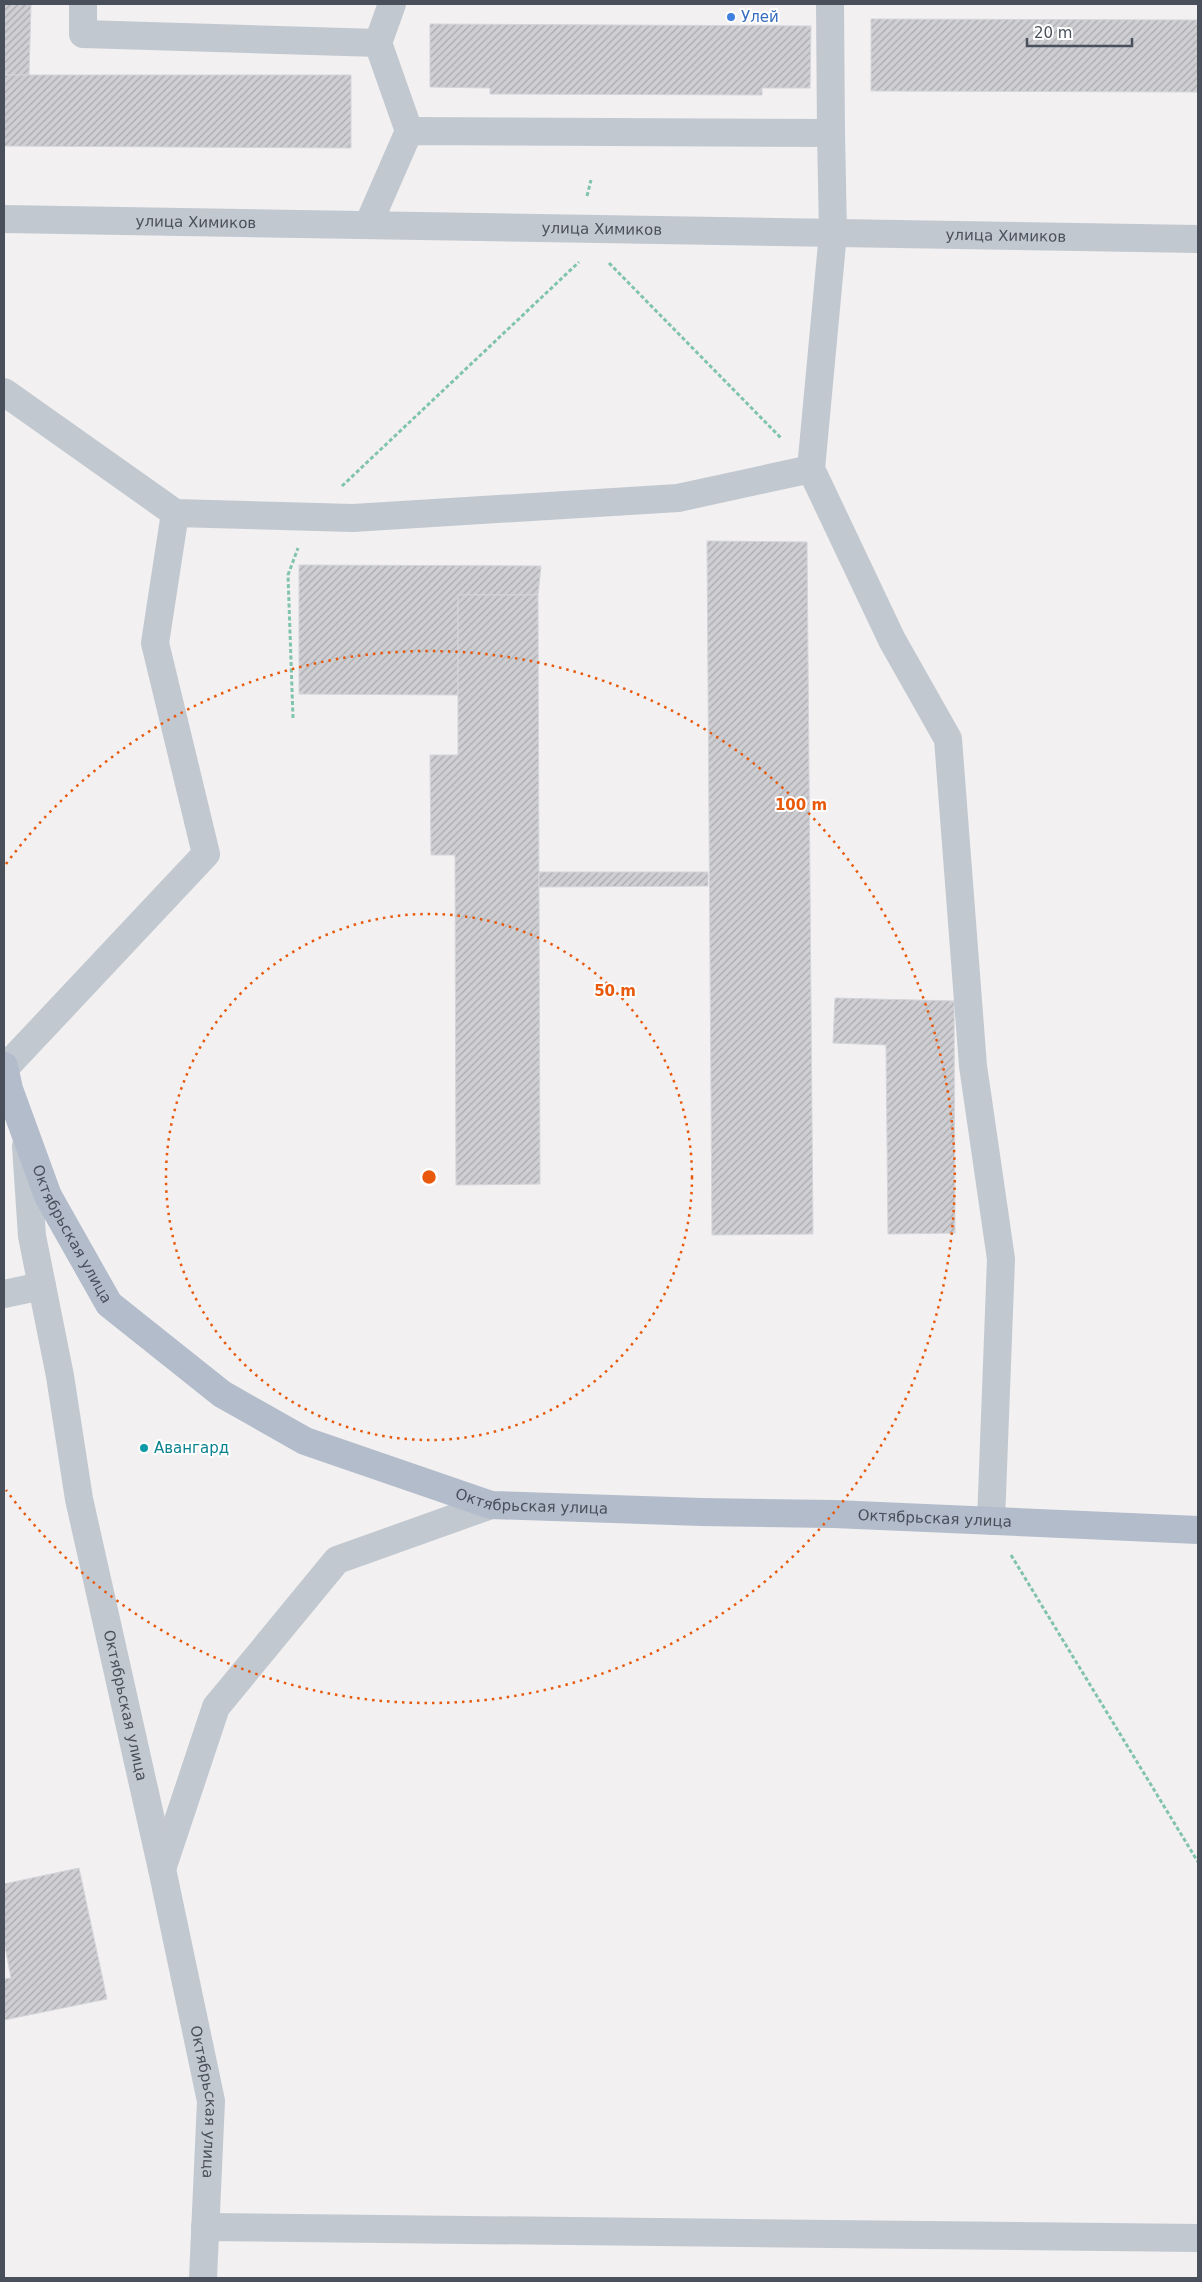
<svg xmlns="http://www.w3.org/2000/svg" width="1202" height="2282" viewBox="0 0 1202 2282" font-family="'DejaVu Sans',sans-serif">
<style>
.building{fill:url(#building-hatch);stroke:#d4d5da}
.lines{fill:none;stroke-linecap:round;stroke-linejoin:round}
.path{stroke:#80c4ac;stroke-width:3;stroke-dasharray:4 2.5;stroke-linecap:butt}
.minor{stroke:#c2c8d0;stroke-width:28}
.major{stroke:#b3bccb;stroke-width:28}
.ring{fill:none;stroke:#e8590c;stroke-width:2.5;stroke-dasharray:2.5 5}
.shop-dot{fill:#3f7fe0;stroke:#fff;stroke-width:2}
.culture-dot{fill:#0f9aa8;stroke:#fff;stroke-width:2}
.labels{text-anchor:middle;stroke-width:4;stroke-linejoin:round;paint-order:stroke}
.shop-label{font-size:15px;fill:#366cbe;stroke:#fff;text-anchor:start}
.street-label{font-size:15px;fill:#4a505b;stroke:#fff}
.culture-label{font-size:15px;fill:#0d838f;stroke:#fff;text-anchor:start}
.centre{fill:#e8590c;stroke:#fff;stroke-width:2.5}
.ring-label{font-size:15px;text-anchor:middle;font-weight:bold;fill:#e8590c;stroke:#fff;stroke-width:4;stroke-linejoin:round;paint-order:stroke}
</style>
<defs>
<pattern id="building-hatch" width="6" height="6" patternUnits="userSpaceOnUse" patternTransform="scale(1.25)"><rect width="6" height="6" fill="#ceced3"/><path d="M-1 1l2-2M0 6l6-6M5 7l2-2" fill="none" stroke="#a9aaae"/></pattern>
</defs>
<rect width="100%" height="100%" fill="#f2f0f0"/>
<g class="building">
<path d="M4,4H31L29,75H4Z"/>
<path d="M871,19L1198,20V92L871,91Z"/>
<path d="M430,24L811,26L810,88H762V95L490,94V88L430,87Z"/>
<path d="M4,75H351V148L4,146Z"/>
<path d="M707,541L807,542L813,1234L712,1235Z"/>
<path d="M299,565L541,566L538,595H458V695L299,694Z"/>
<path d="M458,595H538L540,1184L456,1185L455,855H431L430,755H458Z"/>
<path d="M539,872H708V886L539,887Z"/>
<path d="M835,998L954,1001L955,1233L888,1234L886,1045L833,1043Z"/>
<path d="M79,1868L107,1999L4,2020V1979L11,1978L4,1941V1884Z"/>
</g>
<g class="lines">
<g class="path">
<path d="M587,196L591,180"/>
<path d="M609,263L781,438"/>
<path d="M342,486L579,262"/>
<path d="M293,718L288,575L298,548"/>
<path d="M1011,1555L1198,1862"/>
</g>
<g class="minor">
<path d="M83,4V34L378,43L409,131"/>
<path d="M830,4L831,133"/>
<path d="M378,43L392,4"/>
<path id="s1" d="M4,219L1198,239"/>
<path d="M368,225L409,131L831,133L833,233L811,469L892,640L948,739L973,1066L1001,1259L991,1521"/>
<path d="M4,392L175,513L353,518L678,498L811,469"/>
<path d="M4,1069L206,854L155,643L175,513"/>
<path id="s2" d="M26,1146L32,1236L60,1376L79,1499L162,1869L211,2101L203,2278"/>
<path d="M4,1294L42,1286"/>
<path d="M162,1869L216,1707L337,1560L491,1505"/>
<path d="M205,2227L1198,2238"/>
</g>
<path class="major" id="s3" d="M4,1066L9,1089L48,1196L109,1304L222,1394L305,1441L491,1505L702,1512L834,1514L1198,1530"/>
</g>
<g class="ring">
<circle cx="429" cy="1177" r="263"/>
<path d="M6 864A526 526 0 1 1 6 1490"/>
</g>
<circle class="shop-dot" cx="731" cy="17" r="5"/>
<circle class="culture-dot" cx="144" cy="1448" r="5"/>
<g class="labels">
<g class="shop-label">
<text x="741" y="22">Улей</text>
</g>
<g class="street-label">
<text dy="5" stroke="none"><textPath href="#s1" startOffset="192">улица Химиков</textPath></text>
<text dy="5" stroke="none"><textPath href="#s1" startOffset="598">улица Химиков</textPath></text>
<text dy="5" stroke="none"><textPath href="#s1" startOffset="1002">улица Химиков</textPath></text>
<text dy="5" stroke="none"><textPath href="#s3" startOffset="182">Октябрьская улица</textPath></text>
<text dy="5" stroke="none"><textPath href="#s3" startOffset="738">Октябрьская улица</textPath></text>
<text dy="5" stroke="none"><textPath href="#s3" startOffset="1142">Октябрьская улица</textPath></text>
<text dy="5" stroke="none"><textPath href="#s2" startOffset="569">Октябрьская улица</textPath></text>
<text dy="5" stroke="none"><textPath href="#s2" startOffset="974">Октябрьская улица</textPath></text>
</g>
<g class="culture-label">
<text x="154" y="1453">Авангард</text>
</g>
</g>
<circle cx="429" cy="1177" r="8" class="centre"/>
<g class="ring-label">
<text x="801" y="810">100 m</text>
<text x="615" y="996">50 m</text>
</g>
<rect width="1202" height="2282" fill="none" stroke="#4a505b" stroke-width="10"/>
<path d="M1027 38v8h105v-8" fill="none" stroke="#4a505b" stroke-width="2.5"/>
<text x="1034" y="38" font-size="15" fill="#4a505b" stroke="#ffffff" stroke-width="4" paint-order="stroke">20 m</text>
</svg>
